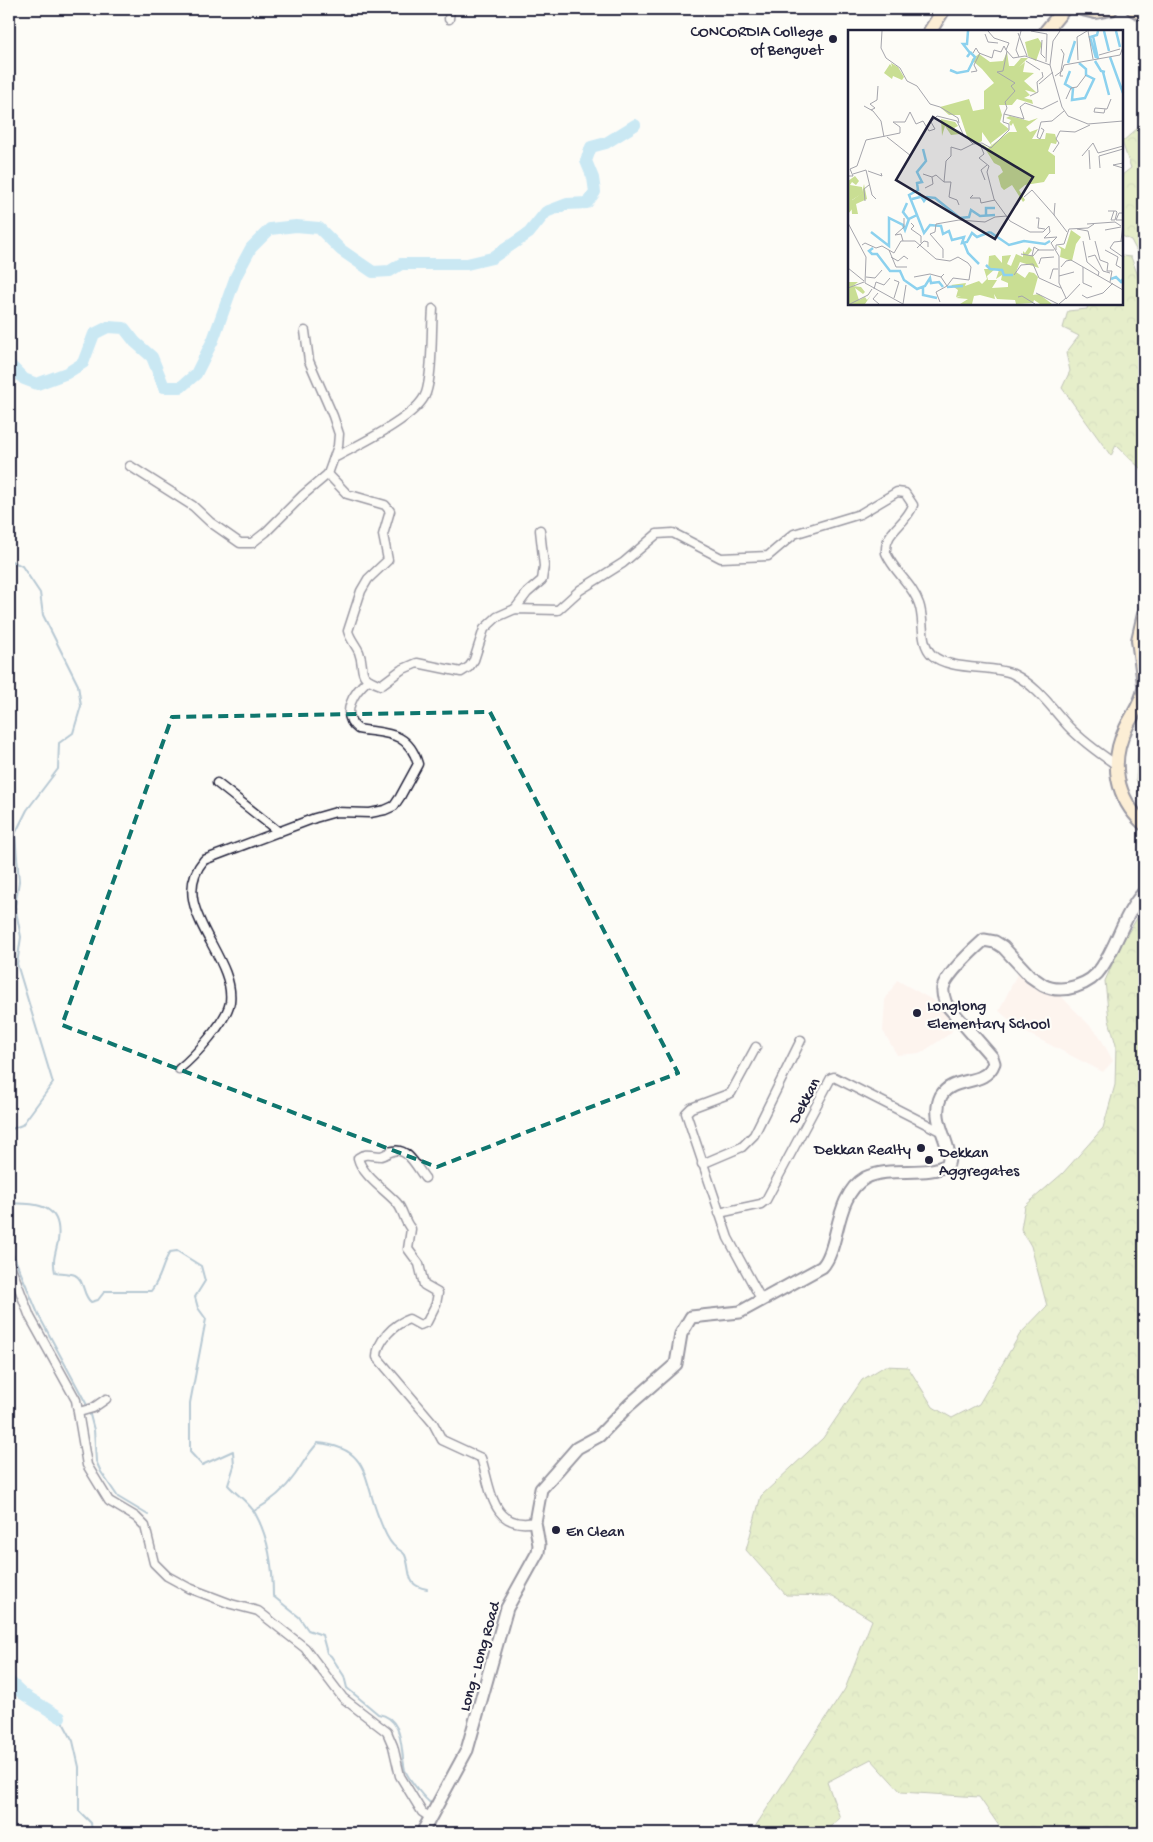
<svg xmlns="http://www.w3.org/2000/svg" width="1153" height="1842" viewBox="0 0 1153 1842" font-family="'Gochi Hand',sans-serif">
<style>
.built{fill:#fdebe3}
.forest{fill:url(#forest-crowns);stroke:#768067}
.lines{fill:none;stroke-linecap:round;stroke-linejoin:round}
.stream{stroke:#628ba6;stroke-width:2}
.river{stroke:#8cd1ee;stroke-width:12}
.minor-casing{stroke:#22223b;stroke-width:11}
.secondary-casing{stroke:#22223b;stroke-width:15}
.primary-casing{stroke:#22223b;stroke-width:16}
.minor{stroke:#fdfcf7;stroke-width:8}
.secondary{stroke:#fdfcf7;stroke-width:11}
.primary{stroke:#faddab;stroke-width:12}
.marked{fill:none;stroke:#0f766e;stroke-width:4;stroke-dasharray:10 6;stroke-linejoin:round}
.poi-dot{fill:#22223b;stroke:#fdfcf7;stroke-width:2}
.labels{text-anchor:middle;stroke-width:4.5;stroke-linejoin:round;paint-order:stroke}
.poi-label{font-size:16px;fill:#22223b;stroke:#fdfcf7;text-anchor:start}
.street-label{font-size:16px;fill:#22223b;stroke:#fdfcf7}
.inset-river{fill:none;stroke:#8cd1ee;stroke-width:2.5}
.inset-road{fill:none;stroke:#a5a5ac;stroke-width:1}
.view{fill:#22223b;fill-opacity:0.15;stroke:#22223b;stroke-width:2.5}
.inset-edge{fill:none;stroke:#22223b;stroke-width:2.5}
</style>
<defs>
<pattern id="forest-crowns" width="20" height="18" patternUnits="userSpaceOnUse" patternTransform="scale(1.25)"><rect width="20" height="18" fill="#c9de93"/><path d="M2 6a3 3 0 1 1 6 0M12 15a3 3 0 1 1 6 0" fill="none" stroke="#acbe80"/></pattern>
</defs>
<rect width="100%" height="100%" fill="#fdfcf7"/>
<filter id="ink" filterUnits="userSpaceOnUse"><feTurbulence type="fractalNoise" baseFrequency=".02" numOctaves="2"/><feDisplacementMap in="SourceGraphic" scale="10" xChannelSelector="R" yChannelSelector="G"/><feConvolveMatrix kernelMatrix="1 2 1 2 8 2 1 2 1" color-interpolation-filters="sRGB"/></filter>
<g filter="url(#ink)">
<g class="built">
<path d="M1017,974L1060,995L1099,1035L1113,1061L1103,1072L1021,1030L999,1011Z"/>
<path d="M897,980L945,1007L955,1019L951,1033L921,1053L897,1055L883,1031L885,1000Z"/>
</g>
<g class="forest">
<path d="M1139,127H1144V265L1131,240L1122,236V175L1131,168L1122,142Z"/>
<path d="M1122,256L1131,257L1140,281L1144,275V425L1141,432V443L1144,446V472L1116,445L1111,456L1062,388L1070,371L1066,353L1079,336L1063,328L1068,311L1087,309L1088,304H1122Z"/>
<path d="M1144,731V798L1136,779L1139,743Z"/>
<path d="M1144,907V1833H1004L979,1797L901,1792L871,1759L827,1782L840,1818L823,1833H751L845,1689L872,1620L833,1596L786,1595L746,1550L761,1496L823,1438L862,1380L885,1366L908,1367L933,1407L952,1418L979,1404L1020,1334L1047,1306L1031,1246L1021,1229L1025,1206L1063,1173L1103,1128L1115,1085L1116,1045L1109,1020L1105,981L1120,946Z"/>
</g>
<g class="lines">
<g class="stream">
<path d="M9,438L13,465L9,482"/>
<path d="M9,560L22,566L40,593L43,615L78,685L81,706L73,733L59,743L58,769L27,810L15,834L19,881L15,906L21,937L17,964L53,1083L22,1125L9,1130"/>
<path d="M9,1203C36,1204 63,1203 58,1241C56,1252 52,1260 55,1272C61,1273 69,1273 75,1275C85,1280 82,1295 91,1302L98,1300L105,1291H151C162,1277 161,1266 170,1252L177,1251L201,1266L205,1281L195,1297L198,1308L206,1319L190,1403V1452L202,1465L233,1451L234,1466L228,1485C236,1494 249,1503 255,1513C269,1538 273,1568 273,1596L299,1617L308,1630L322,1635L327,1653L331,1656L344,1676L347,1688L378,1714C405,1718 400,1750 405,1770C408,1778 425,1800 432,1804"/>
<path d="M9,1245L39,1316L88,1407"/>
<path d="M89,1411L94,1430L96,1461L101,1472L118,1497L148,1515"/>
<path d="M254,1511C270,1502 284,1491 295,1475C303,1464 308,1453 318,1443C371,1448 363,1480 379,1518C382,1526 387,1539 393,1545C396,1549 402,1550 405,1555C412,1572 404,1585 427,1589"/>
<path d="M60,1717L73,1741L79,1767V1811L91,1823L92,1833"/>
</g>
<g class="river">
<path d="M9,364L24,379L37,384L67,373L83,363L94,334L108,327L124,328L135,342L152,357L164,387H181L196,374L213,340L236,276L251,248L270,229L296,226L319,228L341,250L373,272L390,271L401,264H467L492,258L529,233L546,212L567,204L587,203L595,192L593,178L586,161L591,147L606,143L635,125"/>
<path d="M9,1681L23,1694L60,1717"/>
</g>
<g class="minor-casing">
<g id="minor">
<path d="M449,19L450,9"/>
<path d="M334,458C356,446 418,417 426,393C433,373 431,332 433,309"/>
<path d="M130,466L193,506L210,522L240,543H252L266,532L303,495L328,474L338,446L339,434L333,416L309,361L305,331"/>
<path d="M328,474L347,494L385,505L390,511L383,535L388,560L368,579L361,591L348,631C350,639 356,645 359,652C366,671 355,676 381,685L401,670L417,663L461,672L469,667L474,660L484,629L497,617L515,609L558,610L580,590L623,563L657,534L673,533L721,558L768,556L794,534L860,514L897,492L905,493L913,505C906,525 884,531 886,553C894,572 913,585 919,604C925,620 919,642 932,655C949,671 995,665 1013,674C1037,686 1051,707 1068,726C1082,741 1099,753 1115,764"/>
<path d="M515,609L527,593L542,580L544,566L540,530"/>
<path d="M217,783L279,832"/>
<path d="M756,1047L731,1093L691,1108L686,1113L728,1238L761,1299"/>
<path d="M179,1069C194,1057 227,1021 230,1002C236,955 165,906 204,860L315,818L336,812L370,813L385,810L394,806L400,797L418,764C408,730 385,734 358,729C339,714 354,692 368,680"/>
<path d="M702,1164L742,1147L754,1135L801,1040"/>
<path d="M425,1178C417,1168 408,1147 393,1151C388,1152 386,1155 381,1156C372,1156 366,1152 358,1158C362,1175 385,1190 396,1202C404,1210 403,1220 411,1229L408,1249L419,1264L424,1285L438,1293L436,1304L427,1322L420,1325L409,1319C394,1324 377,1341 377,1357L433,1423L442,1440L481,1458C491,1487 491,1531 535,1522"/>
<path d="M719,1213L761,1204L766,1200L831,1078L834,1077L940,1131"/>
<path d="M9,1262L30,1317L76,1400L87,1465L109,1501L136,1517L145,1526L154,1563L167,1576L189,1588L231,1604L258,1611L305,1648L343,1698L387,1732L393,1746L400,1776L422,1812L431,1818"/>
<path d="M79,1412L93,1408L106,1399"/>
</g>
</g>
<g class="secondary-casing">
<path id="secondary" d="M422,1833L467,1750L507,1608L538,1552L539,1545L535,1522L541,1489L577,1448L599,1436L629,1405L676,1364L681,1334L691,1317L740,1312L822,1267C840,1248 834,1196 865,1178C890,1165 928,1178 948,1164C954,1145 929,1121 941,1096C953,1075 985,1088 994,1063L992,1057L946,1004C944,998 942,994 943,988C946,975 974,949 984,940L995,942L1003,947L1030,976L1043,985C1062,995 1091,985 1102,967C1118,943 1124,914 1144,892"/>
</g>
<g class="primary-casing">
<g id="primary">
<path d="M1082,9L1095,12L1111,9"/>
<path d="M1133,9L1144,15"/>
<path d="M930,31L944,9"/>
<path d="M1046,31L1064,9"/>
<path d="M1144,614L1138,640L1144,684"/>
<path d="M1144,689C1142,703 1132,715 1126,728C1109,762 1116,798 1144,824"/>
</g>
</g>
<use href="#minor" class="minor"/>
<use href="#secondary" class="secondary"/>
<use href="#primary" class="primary"/>
</g>
</g>
<path d="M0 0H1153V1842H0ZM490,712L678,1073L437,1167L62,1025L172,717Z" fill="#fdfcf7" fill-opacity=".55" fill-rule="evenodd"/>
<path class="marked" d="M490,712L678,1073L437,1167L62,1025L172,717Z"/>
<g class="poi-dot">
<circle cx="833" cy="39" r="5"/>
<circle cx="917" cy="1013" r="5"/>
<circle cx="921" cy="1148" r="5"/>
<circle cx="929" cy="1160" r="5"/>
<circle cx="556" cy="1530" r="5"/>
</g>
<g class="labels">
<g class="poi-label">
<text x="823" y="36" text-anchor="end">CONCORDIA College<tspan x="823" dy="18">of Benguet</tspan></text>
<text x="927" y="1010">Longlong<tspan x="927" dy="18">Elementary School</tspan></text>
<text x="911" y="1154" text-anchor="end">Dekkan Realty</text>
<text x="939" y="1157">Dekkan<tspan x="939" dy="18">Aggregates</tspan></text>
<text x="566" y="1536">En Clean</text>
</g>
<g class="street-label">
<text transform="translate(803 1100) rotate(-62)" y="6">Dekkan</text>
<text transform="translate(478 1656) rotate(-74)" y="6">Long - Long Road</text>
</g>
</g>
<g transform="translate(848 30)">
<rect width="275" height="275" fill="#fdfcf7"/>
<path d="M190,8L194,14L188,31L180,26L177,12ZM16,154L19,169L8,174L10,184H4L3,171L14,163Z" fill="#c9de93"/>
<path d="M159,22L161,36H166L173,28H180L171,37L177,32L175,42L186,43L176,51L189,63L177,60L182,65L176,68L184,70L185,74L169,69L164,75H151L154,85L152,92L161,99L143,113L144,116L134,102V111L129,114L120,109L112,85H101L92,77L121,69L125,81L136,79V61L146,53L134,39L126,32L123,34L124,29L131,24L142,32L155,31ZM43,33L50,37L56,47L54,50L45,46L44,49L36,43L42,34L44,37ZM162,86L181,91L190,88L178,97L182,102L190,99L184,109H197L198,103L207,104L209,111L208,114L203,113L200,121L207,126V144H201L196,152L177,155L171,160L177,170L175,172L164,155L156,160L153,157L150,146L155,142L152,136L146,133L134,114L140,118L161,102H169L165,93L163,96L161,93L163,90L158,88ZM93,89L107,92L110,96L106,98L112,104L103,105L97,96L94,106ZM7,146L11,151L8,155L4,152L2,155L14,157L15,163L4,170L5,178L0,184V151ZM223,200L233,207L228,214L224,231L212,227L213,219L209,215L217,219ZM181,217L184,220L180,225L185,226L191,238L172,232L168,242L177,248L181,242L186,243L190,247L185,265L191,264L204,274H192L186,270L185,273L168,274L167,270L149,269L146,264L147,269L132,265L126,266L124,274H112L120,269L108,268L113,266L108,267L110,260L103,255L118,253L117,256L131,251L134,254L139,249L136,239H140L141,226L147,225L154,233V226L163,225L159,234L163,236L168,224L175,227V221L177,223ZM147,239L151,240L148,249L154,245L153,250L160,253V257L144,258L149,250H140L139,246ZM0,252H10L5,256L13,257L17,262L15,264L7,258L11,270L17,267L19,270L23,265L17,274H0Z" fill="#c9de93" fill-rule="evenodd"/>
<path class="inset-river" d="M256,1L261,21M268,1L272,17M245,6L250,29M119,27L122,23L115,14H119L120,1M262,27L275,63M248,28L242,7L249,5L250,1M247,31L253,41L257,42M220,33L227,11M102,40L109,43L120,41L127,27L122,22M222,41L217,54L225,59L224,70L237,68L246,49L238,45V39L231,33M255,42L261,65M64,169L72,167L71,163L76,171L79,167L87,168L112,188L121,187L123,180L132,186L147,185M59,173L55,182L61,190M69,185L76,203L82,195L93,196L95,204L101,201L104,210L116,207L114,213L119,212L124,203L129,207L142,202M138,185V178H147M23,202L41,216V188L55,195L57,200L61,189L69,185L61,165L70,160L69,153L74,152L69,142L78,131L75,119M142,202L161,215L176,211L197,214L202,211M116,213L120,223L131,234M25,218L21,221L24,224H29L42,241H52L56,250L69,259L77,256L82,248L83,253L91,252L95,257M138,235L142,239L154,240L156,245H165M263,249L268,247L273,252L275,249M75,257V265L89,268M99,257L115,256"/>
<path class="inset-road" d="M34,1L33,18L38,28L52,38L59,51L69,56L82,74L92,77L110,88L111,93M140,1L146,8L161,13M183,1L199,4L198,32M212,1L205,11L202,35L214,77L220,86L240,94L275,91M240,1L245,29M170,3L179,26M137,4L140,12L150,13M194,10L193,24L197,28M161,13L158,20L165,28L177,26L202,35M213,19L216,24L212,46H215M125,23L128,18L131,23L144,28L146,20L153,22L156,16L158,20M251,25L272,19M171,27L168,20L173,1M230,30L229,7L239,1M178,31L192,40M123,42L129,41L126,35L132,23M207,46L214,41L216,35L272,25L275,17M191,54L205,42M182,66L190,62L189,52L195,47L194,42M218,69L223,58L229,57L238,45M16,76L25,81L33,91L36,107M257,79L256,83L246,82L247,78L259,79L263,69M23,80L27,78L22,74L29,70L30,56M156,84L159,78L157,72L167,61L163,56L167,53L149,42L155,41L159,21M193,98L196,100L192,109L189,107L193,92L204,91L216,81M39,107L63,126M132,114L136,124L131,128L141,136L139,142L146,169L162,191L182,202H195L201,196L202,202L196,208L209,207L203,213L211,226V253L218,268L211,274M241,120L242,139M205,122L211,113L208,109L212,101L227,102L242,95M234,126L245,113L250,123L275,116M275,133L265,135L275,138M252,138L251,126L275,119M20,141L34,146L33,143M5,144L18,140L24,165L28,169M75,144L84,147L88,145L96,152L98,131L103,126V117L113,120L125,114M0,146H5L2,139L9,136L18,110L52,103V97L45,92H57L62,82L68,94L75,91L81,101L87,99L83,92L89,86L109,91L115,104L125,114L134,113L143,118L161,100V94L155,92L156,84L176,89L172,77L177,73L194,79L210,71M137,150L133,140L139,135M96,152H103L101,167L109,170L111,175M77,158L85,154L84,147M125,165L122,168H132L133,173L147,170M176,167L184,160L207,186M17,171L16,159L21,155M207,173L206,185L219,202M260,181H268L269,182L267,190H263L266,181M275,183H271L268,190H275M188,188H191L190,198L197,199M0,193L18,227L17,253L55,274M63,193L66,196L63,199L73,206V213M239,194L267,192L273,196M229,199L240,201L242,210M257,200L273,197M55,211L53,204L47,205L56,197V188M235,211L239,232L251,242L250,246M247,211L252,230L260,233L259,241H264L262,252M273,211L275,194M275,211L266,212L262,218L275,227M14,215L17,213L28,218L34,216L46,223L53,211H67L88,229L102,231L110,227L120,233L123,237L121,250L105,248L99,256M69,218L76,211L80,212V217M41,220L48,237H59M208,220V215L216,214L221,199L240,198L246,194M257,220L270,227L268,235L273,238M173,224L185,226L190,220H206M184,226L186,217L191,220M43,227L50,231L56,226L60,229M240,227L247,225L255,241L262,243M95,228V219L82,204L87,202L88,194L111,190L137,192L147,187L159,186M191,234L193,228L206,227M213,237L218,231L223,230L275,260M235,237V253L244,257M0,238L16,251M96,244L93,247L99,256M166,245L173,235L185,234L191,248L213,258M211,246L226,242M18,247L27,248L34,240M66,247L82,244L93,247M202,249L205,239H210M46,250L51,252L46,268M0,258L16,252M26,259L28,252L36,255L42,248M30,263L25,269L31,274M188,263L210,274M234,265L239,268L255,263L265,253M170,267L174,266L187,274M218,269L232,254M92,272L88,262L99,256M2,274L20,265L24,259M55,274L58,255"/>
<path class="view" d="M85,87L185,147L147,209L48,150Z"/>
<rect width="275" height="275" class="inset-edge"/>
</g>
<rect width="1153" height="1842" fill="none" stroke="#fdfcf7" stroke-width="30"/>
<rect x="15" y="15" width="1123" height="1812" fill="none" stroke="#22223b" stroke-width="2" filter="url(#ink)"/>
</svg>
